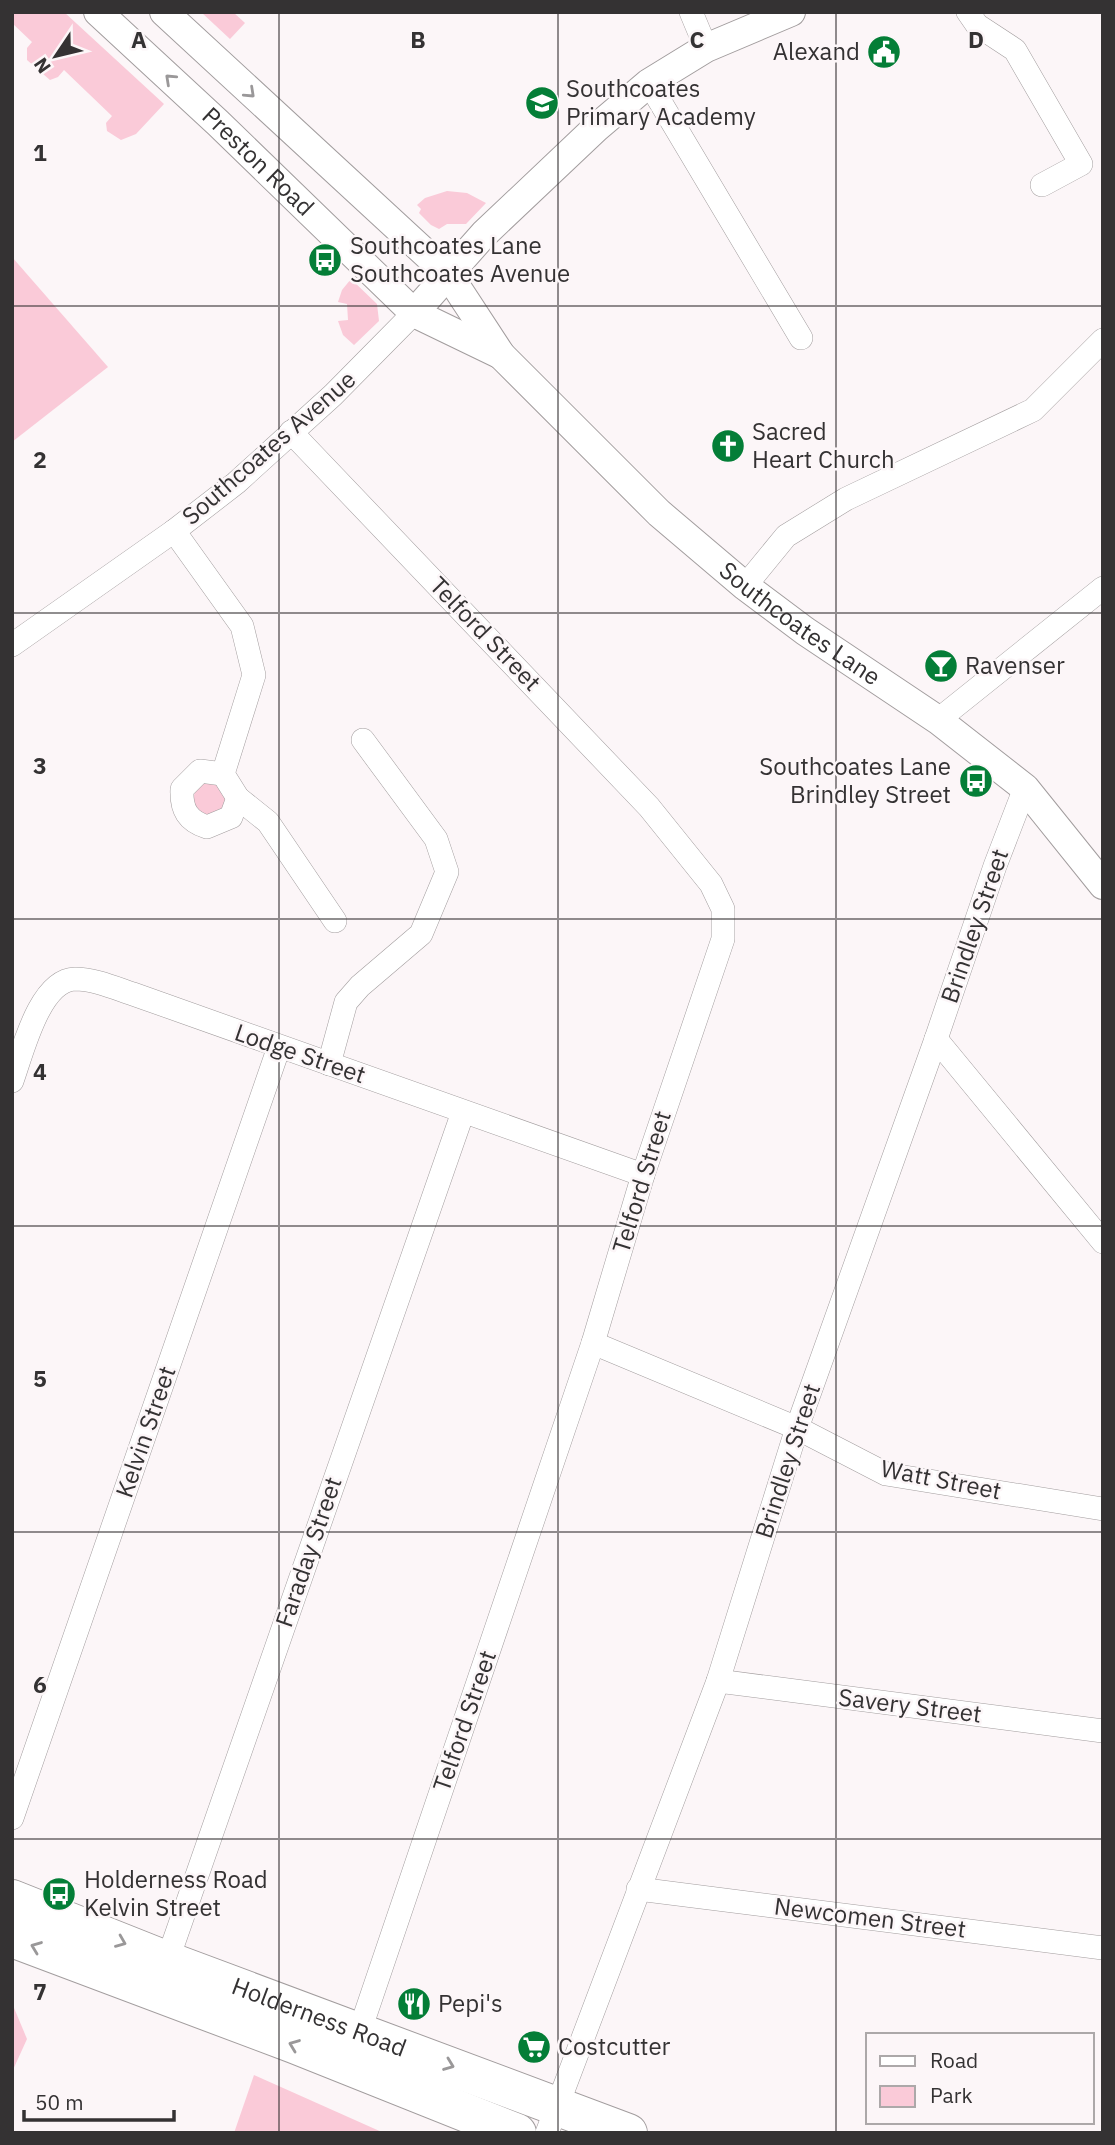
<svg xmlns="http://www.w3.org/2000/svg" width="1115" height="2145" viewBox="0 0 1115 2145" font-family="'IBM Plex Sans',sans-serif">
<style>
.green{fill:#facad8}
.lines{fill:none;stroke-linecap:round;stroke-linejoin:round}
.minor-casing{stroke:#a29d9e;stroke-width:24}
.tertiary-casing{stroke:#a29d9e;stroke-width:30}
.trunk-casing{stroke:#a29d9e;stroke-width:40}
.minor{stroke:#fff;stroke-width:23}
.tertiary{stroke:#fff;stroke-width:28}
.trunk{stroke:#fff;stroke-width:38}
.oneway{stroke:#9a9899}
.grid{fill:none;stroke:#343233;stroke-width:2;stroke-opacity:0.55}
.labels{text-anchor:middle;stroke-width:5;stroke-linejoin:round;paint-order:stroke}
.poi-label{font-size:24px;fill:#343233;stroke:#fcf6f8;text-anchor:start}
.street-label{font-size:24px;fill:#343233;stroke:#fcf6f8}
.grid-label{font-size:23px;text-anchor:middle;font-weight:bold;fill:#343233;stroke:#fcf6f8;stroke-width:5;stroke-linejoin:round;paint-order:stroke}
</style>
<rect width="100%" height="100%" fill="#fcf6f8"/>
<g class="green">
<path d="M12,12H64L164,104L136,134L121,140L107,131L106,123L112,116L64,70L58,77L50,80L27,60V48L32,42L12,23Z"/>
<path d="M201,12H233L245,23L230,39Z"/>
<path d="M447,191L467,193L486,203L466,224H447L439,229L431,225L419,213L421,209L417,205L425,198Z"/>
<path d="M12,257L108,367L12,442Z"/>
<path d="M351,279L377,304L379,321L354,345L343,335L338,321L348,320L347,304L338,302L342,290Z"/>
<path d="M205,782L220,783L229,807L208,819L195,810C192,795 193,791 205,782Z"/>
<path d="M12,2003L27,2039L12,2072Z"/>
<path d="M254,2075L384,2133H234Z"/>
</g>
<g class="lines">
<g class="minor-casing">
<g id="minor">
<path d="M691,12L706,48"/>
<path d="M968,12L977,25L1015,50L1081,164L1042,185"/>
<path d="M649,83L801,338"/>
<path d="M291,432L649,807L711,884L723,909V939L643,1175L593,1343L356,2042"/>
<path d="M174,531L242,626L254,675L223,774L238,798L268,822L335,921"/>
<path d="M745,586L786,536L846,499L1033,410L1103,340"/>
<path d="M12,645L174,531L236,483L333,395L414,313"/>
<path d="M938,720L1103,588"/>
<path d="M223,774L200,771L182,789C181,810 188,821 207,827L231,817L238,798"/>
<path d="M936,1039L1103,1242"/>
<path d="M329,1064L346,1002L360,986L421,934L447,872L436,839L363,740"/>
<path d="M12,1081C22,1054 39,980 75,979C94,979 115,988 133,994L643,1175"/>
<path d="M593,1343L797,1428L886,1474L1103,1509"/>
<path d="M718,1681L1103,1731"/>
<path d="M12,1818L279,1047"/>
<path d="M638,1889L1103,1948"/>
<path d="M164,1970L463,1112"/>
<path d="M547,2133L718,1681L797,1428L936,1039L995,866L1025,788"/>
</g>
</g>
<g class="tertiary-casing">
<g id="tertiary">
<path id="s1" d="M98,12L218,123L414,313L501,355"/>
<path id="s2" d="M164,12L448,274L501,355L659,513L745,586L805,631L938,720L1025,788L1103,885"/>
<path d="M414,313L484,234L596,128L649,83L706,48L791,12"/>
</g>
</g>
<g class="trunk-casing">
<g id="trunk">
<path id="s3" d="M12,1899L168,1961L628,2133"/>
<path d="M12,1938L294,2044L517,2133"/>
</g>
</g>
<use href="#minor" class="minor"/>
<use href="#tertiary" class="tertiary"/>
<use href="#trunk" class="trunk"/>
</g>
<defs><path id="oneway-chevron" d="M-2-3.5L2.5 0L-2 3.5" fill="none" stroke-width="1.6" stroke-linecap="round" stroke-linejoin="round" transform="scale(1.75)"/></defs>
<g class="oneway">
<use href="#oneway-chevron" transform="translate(170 79) rotate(-137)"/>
<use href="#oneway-chevron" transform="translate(250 93) rotate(43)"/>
<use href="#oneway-chevron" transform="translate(121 1942) rotate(22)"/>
<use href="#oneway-chevron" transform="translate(36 1947) rotate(-159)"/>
<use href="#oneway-chevron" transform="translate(294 2045) rotate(-159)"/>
<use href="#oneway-chevron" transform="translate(449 2065) rotate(21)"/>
</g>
<path class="grid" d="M279,12V2133M558,12V2133M836,12V2133M12,306H1103M12,613H1103M12,919H1103M12,1226H1103M12,1532H1103M12,1839H1103"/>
<defs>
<g id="civic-disc" transform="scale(1.75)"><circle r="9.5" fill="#047e37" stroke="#fcf6f8"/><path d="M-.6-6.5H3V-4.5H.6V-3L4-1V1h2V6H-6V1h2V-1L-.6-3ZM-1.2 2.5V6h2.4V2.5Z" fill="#fff"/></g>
<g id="school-disc" transform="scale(1.75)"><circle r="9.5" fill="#047e37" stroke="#fcf6f8"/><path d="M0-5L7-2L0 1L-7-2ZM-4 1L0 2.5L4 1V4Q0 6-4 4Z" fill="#fff"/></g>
<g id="bus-disc" transform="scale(1.75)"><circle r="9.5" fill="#047e37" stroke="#fcf6f8"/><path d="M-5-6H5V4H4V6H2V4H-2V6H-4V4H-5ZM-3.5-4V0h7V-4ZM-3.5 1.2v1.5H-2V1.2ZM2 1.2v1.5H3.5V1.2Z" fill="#fff"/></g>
<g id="church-disc" transform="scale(1.75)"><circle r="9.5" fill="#047e37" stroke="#fcf6f8"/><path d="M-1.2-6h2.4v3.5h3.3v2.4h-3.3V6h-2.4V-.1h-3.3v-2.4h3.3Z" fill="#fff"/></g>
<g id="bar-disc" transform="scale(1.75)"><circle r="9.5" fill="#047e37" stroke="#fcf6f8"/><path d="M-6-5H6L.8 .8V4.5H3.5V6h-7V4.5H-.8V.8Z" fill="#fff"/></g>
<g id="restaurant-disc" transform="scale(1.75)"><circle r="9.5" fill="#047e37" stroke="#fcf6f8"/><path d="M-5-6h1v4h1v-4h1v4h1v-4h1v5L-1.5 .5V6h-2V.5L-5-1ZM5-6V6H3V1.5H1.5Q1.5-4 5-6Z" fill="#fff"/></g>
<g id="supermarket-disc" transform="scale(1.75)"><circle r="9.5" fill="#047e37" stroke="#fcf6f8"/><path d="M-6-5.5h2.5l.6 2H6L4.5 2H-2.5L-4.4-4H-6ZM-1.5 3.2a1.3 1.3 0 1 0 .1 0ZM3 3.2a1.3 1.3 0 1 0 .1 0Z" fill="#fff"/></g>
</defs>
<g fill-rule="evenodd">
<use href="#civic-disc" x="884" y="52"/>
<use href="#school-disc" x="542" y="103"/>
<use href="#bus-disc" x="325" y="260"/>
<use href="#church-disc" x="728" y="446"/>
<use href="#bar-disc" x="941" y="666"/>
<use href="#bus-disc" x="976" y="781"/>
<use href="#bus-disc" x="59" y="1894"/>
<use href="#restaurant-disc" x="414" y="2004"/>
<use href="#supermarket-disc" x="534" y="2047"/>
</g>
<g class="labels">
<g class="poi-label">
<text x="860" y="60" text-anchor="end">Alexand</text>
<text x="566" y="97">Southcoates<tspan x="566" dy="28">Primary Academy</tspan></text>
<text x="350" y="254">Southcoates Lane<tspan x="350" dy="28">Southcoates Avenue</tspan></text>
<text x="752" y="440">Sacred<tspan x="752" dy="28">Heart Church</tspan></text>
<text x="965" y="674">Ravenser</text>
<text x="951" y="775" text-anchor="end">Southcoates Lane<tspan x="951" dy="28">Brindley Street</tspan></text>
<text x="84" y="1888">Holderness Road<tspan x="84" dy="28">Kelvin Street</tspan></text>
<text x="438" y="2012">Pepi's</text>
<text x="558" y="2055">Costcutter</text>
</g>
<g class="street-label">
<text dy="8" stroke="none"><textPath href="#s1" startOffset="219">Preston Road</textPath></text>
<text transform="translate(269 448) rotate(-41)" y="8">Southcoates Avenue</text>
<text dy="8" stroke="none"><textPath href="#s2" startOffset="886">Southcoates Lane</textPath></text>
<text transform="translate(485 634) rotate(46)" y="8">Telford Street</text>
<text transform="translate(975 926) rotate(-71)" y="8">Brindley Street</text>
<text transform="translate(300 1054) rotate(19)" y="8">Lodge Street</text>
<text transform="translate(642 1182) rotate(-73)" y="8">Telford Street</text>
<text transform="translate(146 1432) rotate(-71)" y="8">Kelvin Street</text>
<text transform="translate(788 1461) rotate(-72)" y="8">Brindley Street</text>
<text transform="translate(941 1480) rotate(11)" y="8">Watt Street</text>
<text transform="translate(309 1552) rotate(-71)" y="8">Faraday Street</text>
<text transform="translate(910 1706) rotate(7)" y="8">Savery Street</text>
<text transform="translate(465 1721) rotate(-71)" y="8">Telford Street</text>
<text transform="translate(870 1918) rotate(7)" y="8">Newcomen Street</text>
<text dy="8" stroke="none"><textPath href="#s3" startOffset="329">Holderness Road</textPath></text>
</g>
</g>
<g class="grid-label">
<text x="139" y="48">A</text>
<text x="418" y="48">B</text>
<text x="697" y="48">C</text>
<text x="976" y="48">D</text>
<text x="40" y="161">1</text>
<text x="40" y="468">2</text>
<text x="40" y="774">3</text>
<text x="40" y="1080">4</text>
<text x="40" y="1387">5</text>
<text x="40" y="1693">6</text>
<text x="40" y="2000">7</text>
</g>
<rect width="1115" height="2145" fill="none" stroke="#343233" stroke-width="28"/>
<rect x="866" y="2033" width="228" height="91" fill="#fcf6f8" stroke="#aca8a9" stroke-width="2"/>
<rect x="880" y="2056" width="35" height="10" fill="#ffffff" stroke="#aca8a9" stroke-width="2"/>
<text x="930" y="2068" font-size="21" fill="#343233">Road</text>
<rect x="880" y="2086" width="35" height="21" fill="#facad8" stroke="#aca8a9" stroke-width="2"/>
<text x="930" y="2103" font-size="21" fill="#343233">Park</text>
<g transform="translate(56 56) rotate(235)" stroke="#fcf6f8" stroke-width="5" paint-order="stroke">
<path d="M0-5L12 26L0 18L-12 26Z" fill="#343233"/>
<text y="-10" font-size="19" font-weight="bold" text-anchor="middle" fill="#343233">N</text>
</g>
<path d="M24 2110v10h150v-10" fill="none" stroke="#343233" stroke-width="3.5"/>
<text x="35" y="2110" font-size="21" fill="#343233" stroke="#fcf6f8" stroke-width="5" paint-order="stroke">50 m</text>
</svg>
